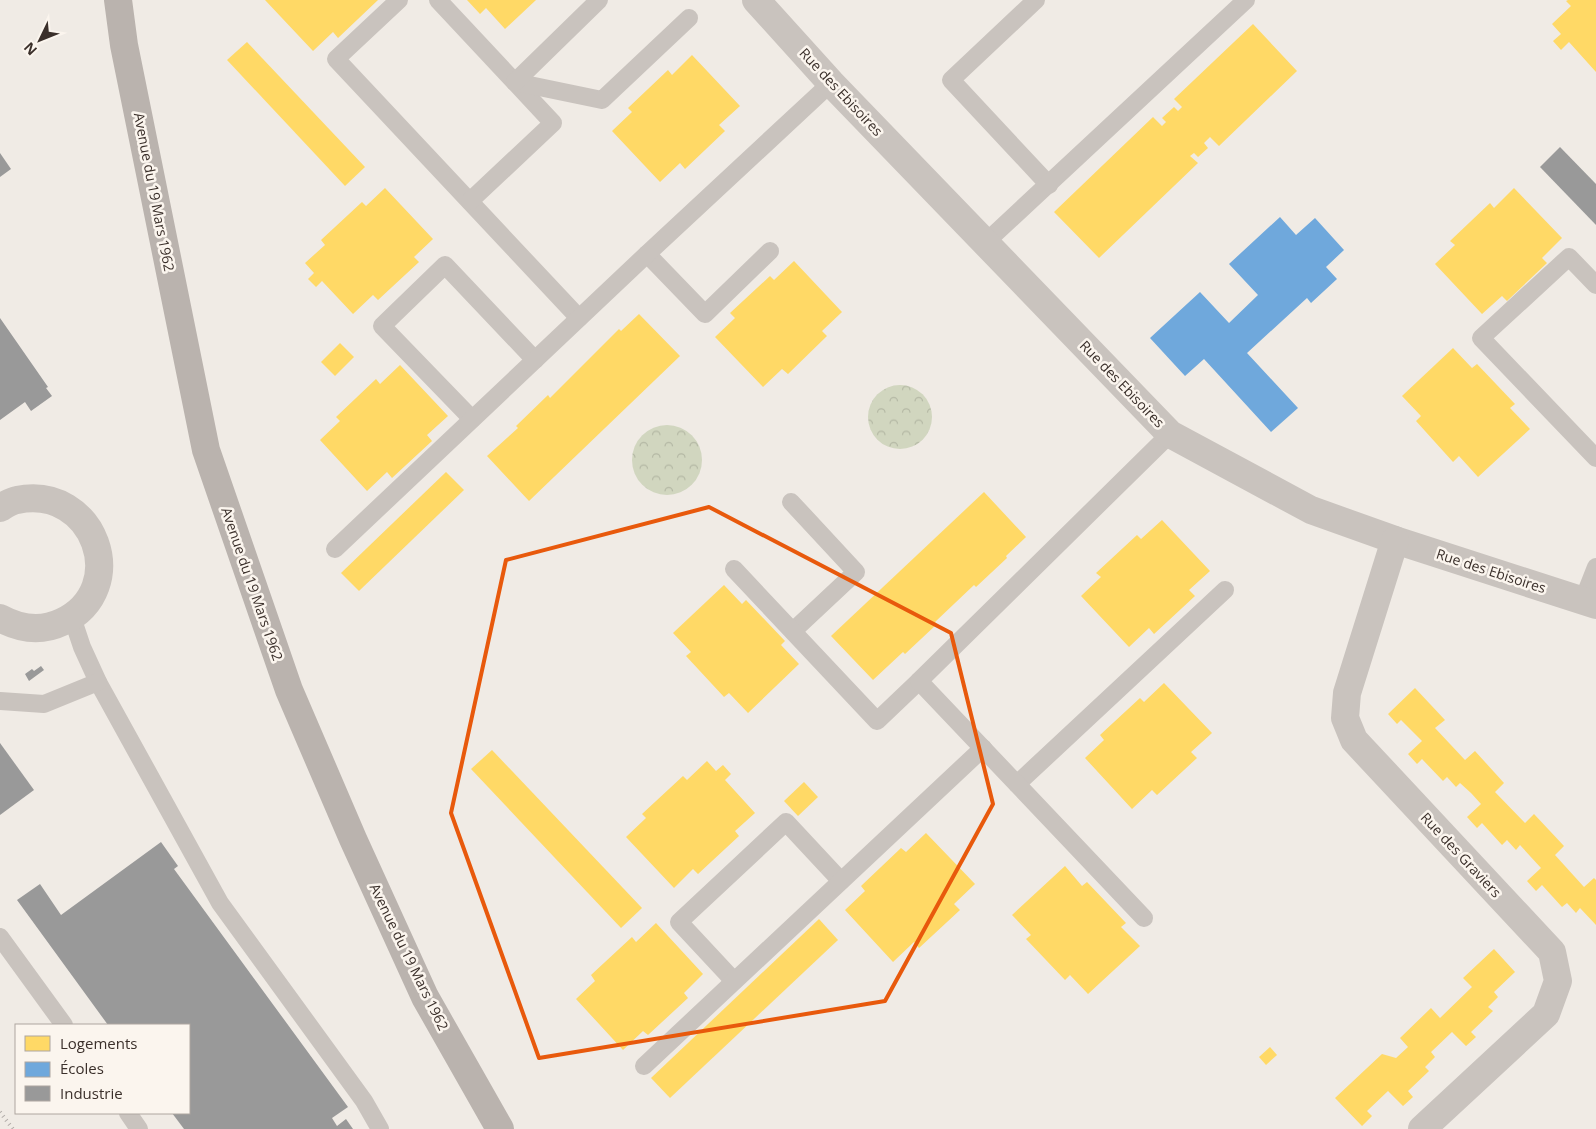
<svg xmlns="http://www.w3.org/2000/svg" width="1596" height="1129" viewBox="0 0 1596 1129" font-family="'Open Sans',sans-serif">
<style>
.park{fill:url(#park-crowns)}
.homes{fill:#ffd966}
.schools{fill:#6fa8dc}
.industry{fill:#999}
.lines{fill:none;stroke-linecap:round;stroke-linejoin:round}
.lane{stroke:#c9c3be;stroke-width:18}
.street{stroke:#c9c3be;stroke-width:28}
.secondary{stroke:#bab3ae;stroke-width:28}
.rail{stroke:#b1aca8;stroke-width:4;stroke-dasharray:1 4;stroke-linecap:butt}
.marked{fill:none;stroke:#e8590c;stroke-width:4;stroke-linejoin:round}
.labels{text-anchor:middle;stroke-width:5;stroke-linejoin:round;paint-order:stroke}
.street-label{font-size:14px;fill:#3b302b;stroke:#fbf5ee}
</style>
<defs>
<pattern id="park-crowns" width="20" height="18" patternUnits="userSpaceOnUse" patternTransform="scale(1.25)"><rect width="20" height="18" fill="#d1d6bf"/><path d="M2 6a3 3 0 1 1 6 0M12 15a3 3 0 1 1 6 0" fill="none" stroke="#b4b8a4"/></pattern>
</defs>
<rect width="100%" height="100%" fill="#f0ebe5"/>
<g class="park">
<circle cx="900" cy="417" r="32"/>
<circle cx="667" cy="460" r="35"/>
</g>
<g class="homes">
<path d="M265,0H378L338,38L333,32L313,51Z"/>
<path d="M467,0H536L505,29L486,8L480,14Z"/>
<path d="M1568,0H1596V72L1569,42L1561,50L1553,41L1561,34L1552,24L1571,6L1566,1Z"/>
<path d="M1253,24L1297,71L1219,146L1210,137L1204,143L1208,148L1198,157L1194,153L1190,156L1198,163L1099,258L1054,212L1153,117L1162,126L1166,122L1162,118L1174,107L1178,111L1182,107L1174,99Z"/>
<path d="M247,42L365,167L345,186L227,60Z"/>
<path d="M692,55L740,106L719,125L725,131L685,169L680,163L660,182L612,131L632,112L628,108L668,70L672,75Z"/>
<path d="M385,188L433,239L414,257L419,262L378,300L373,295L353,314L322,281L316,287L308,279L314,273L305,263L325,245L321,240L362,202L366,206Z"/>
<path d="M1514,188L1562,238L1542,258L1547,263L1507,301L1502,296L1482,314L1435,264L1455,245L1450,241L1490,203L1494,208Z"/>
<path d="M794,261L842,312L822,331L827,336L788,374L782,369L763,387L715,337L735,318L730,313L770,276L774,280Z"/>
<path d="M639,314L680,356L529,501L487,456L518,428L516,426L548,395L550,398L619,329L621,331Z"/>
<path d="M340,343L354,357L335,376L321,362Z"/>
<path d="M1453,348L1472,368L1477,364L1515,404L1510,408L1530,429L1478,477L1459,456L1453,462L1416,421L1421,416L1402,396Z"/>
<path d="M400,365L448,416L427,435L432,441L392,478L387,472L367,491L320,440L340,421L336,417L376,379L380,384Z"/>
<path d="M446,472L464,490L359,591L341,573Z"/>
<path d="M984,492L1026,537L1006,556L1007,558L976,587L974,585L935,622L937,624L905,654L903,652L873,680L831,636Z"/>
<path d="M1162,520L1210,571L1189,590L1195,596L1154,634L1149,628L1129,647L1081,596L1101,577L1096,573L1137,535L1141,539Z"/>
<path d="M724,585L742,604L746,600L785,641L781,645L799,664L748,713L729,693L724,697L686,656L691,652L673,633Z"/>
<path d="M1164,683L1212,733L1191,752L1197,758L1157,795L1152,790L1132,809L1085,758L1104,740L1100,735L1140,698L1144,702Z"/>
<path d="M1415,688L1445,720L1435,728L1465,760L1475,751L1504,783L1495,792L1525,823L1534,814L1564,846L1555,855L1584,887L1594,878L1596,880V925L1580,908L1576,913L1567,903L1562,907L1542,885L1536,891L1527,881L1541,868L1520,845L1516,850L1507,840L1502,845L1482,823L1477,828L1467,817L1481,804L1471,793L1460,783L1456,787L1447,777L1443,781L1422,759L1417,764L1408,754L1422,741L1401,720L1397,724L1388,714Z"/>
<path d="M492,750L642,908L621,928L471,769Z"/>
<path d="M707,761L716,771L723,765L731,774L725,780L755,813L735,831L739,836L698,874L693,869L674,888L626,837L646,818L642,814L683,776L687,780Z"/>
<path d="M804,782L818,797L798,816L784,801Z"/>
<path d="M926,833L975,884L954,904L960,910L919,948L914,942L893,962L845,910L865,891L861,886L901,848L906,852Z"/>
<path d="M1065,866L1082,886L1087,882L1126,923L1121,927L1140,946L1088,994L1070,975L1065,980L1026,939L1031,935L1012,915Z"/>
<path d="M819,919L838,940L670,1098L651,1078Z"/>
<path d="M656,923L703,974L684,993L688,998L648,1035L643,1031L623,1050L576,999L595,981L591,975L632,937L636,942Z"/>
<path d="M1494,949L1515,972L1494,992L1498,997L1488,1007L1493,1011L1471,1032L1476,1037L1466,1046L1452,1032L1431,1052L1435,1057L1425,1067L1429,1071L1408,1091L1413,1097L1403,1106L1388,1091L1367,1111L1372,1116L1362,1126L1335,1098L1382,1054L1396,1058L1408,1047L1400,1038L1431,1008L1440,1018L1472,987L1463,978Z"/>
<path d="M1270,1047L1277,1055L1266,1065L1259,1057Z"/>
</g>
<path class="schools" d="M1280,217L1296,235L1315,218L1344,250L1326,267L1337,279L1311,303L1307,298L1247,353L1298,408L1271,432L1204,359L1185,376L1150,338L1200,292L1229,323L1258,295L1229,264Z"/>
<g class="industry">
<path d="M1560,147L1596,184V225L1540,167Z"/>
<path d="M0,153L11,169L0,177Z"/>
<path d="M0,318L48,387L46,388L52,396L31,411L25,402L0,420Z"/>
<path d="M41,666L44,670L29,681L25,674L32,669L34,671Z"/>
<path d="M0,743L34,790L0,815Z"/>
<path d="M161,842L178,866L174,869L348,1107L332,1118L337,1126L346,1119L353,1129H184L172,1113H189V1025H108L17,900L40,884L61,915Z"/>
</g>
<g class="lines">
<g class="lane">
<path d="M399,0L336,59L579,318"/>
<path d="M438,0L553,123L470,201"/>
<path d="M1036,0L951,80L1049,185"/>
<path d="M515,82L602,100L689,18"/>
<path d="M515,82L599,0"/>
<path d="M985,243L1246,0"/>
<path d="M647,254L705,314L770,251"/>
<path d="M1596,285L1569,257L1481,338L1596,458"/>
<path d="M472,419L382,326L445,265L535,360"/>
<path d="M791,502L856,572L793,631"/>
<path d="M335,549L647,254L831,83"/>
<path d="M734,569L877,721L919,681"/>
<path d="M1583,600L1596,567"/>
<path d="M72,617L82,647L98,682L220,903L364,1101L380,1129"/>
<path d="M0,701L44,704L98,682"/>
<path d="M1017,784L1225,590"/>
<path d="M1144,918L919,681L1170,434"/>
<path d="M0,937L64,1025"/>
<path d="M734,981L679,922L786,822L841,881"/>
<path d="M644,1066L983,748"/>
<path d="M128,1113L139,1129"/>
</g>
<g class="street">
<path d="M756,0L831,83L1170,434L1311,510L1395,540L1596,605"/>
<path d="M0,508C5,505 11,501 17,500C95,484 132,589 62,622C41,632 20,629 0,618"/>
<path d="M1395,540L1347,693L1345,718L1354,740L1552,952L1558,981L1546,1014L1422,1129"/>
</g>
<path class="secondary" d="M118,0L124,45L206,450L289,690L353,839L425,997L500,1129"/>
<path class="rail" d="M0,1112L13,1129"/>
</g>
<path class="marked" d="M709,507L951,633L993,804L885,1001L539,1058L451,813L506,560Z"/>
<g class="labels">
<g class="street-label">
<text transform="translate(841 92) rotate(47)" y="5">Rue des Ebisoires</text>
<text transform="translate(154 192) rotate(79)" y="5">Avenue du 19 Mars 1962</text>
<text transform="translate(1122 384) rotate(46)" y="5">Rue des Ebisoires</text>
<text transform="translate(1491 571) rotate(18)" y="5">Rue des Ebisoires</text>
<text transform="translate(252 584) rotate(71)" y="5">Avenue du 19 Mars 1962</text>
<text transform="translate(1461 855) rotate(47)" y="5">Rue des Graviers</text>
<text transform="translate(409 957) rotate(64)" y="5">Avenue du 19 Mars 1962</text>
</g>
</g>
<rect x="15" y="1024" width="175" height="90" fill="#fbf5ee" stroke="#aea6a0"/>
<rect x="25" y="1036" width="25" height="15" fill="#ffd966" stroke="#aea6a0"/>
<text x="60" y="1049" font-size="15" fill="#3b302b">Logements</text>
<rect x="25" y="1062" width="25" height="15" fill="#6fa8dc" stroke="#aea6a0"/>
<text x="60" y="1074" font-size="15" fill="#3b302b">Écoles</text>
<rect x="25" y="1086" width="25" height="15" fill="#999999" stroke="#aea6a0"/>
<text x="60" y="1099" font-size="15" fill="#3b302b">Industrie</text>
<g transform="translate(40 40) rotate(227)" stroke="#fbf5ee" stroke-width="4" paint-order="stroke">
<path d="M0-4L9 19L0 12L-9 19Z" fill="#3b302b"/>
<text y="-8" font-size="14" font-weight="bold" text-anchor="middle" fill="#3b302b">N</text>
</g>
</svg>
